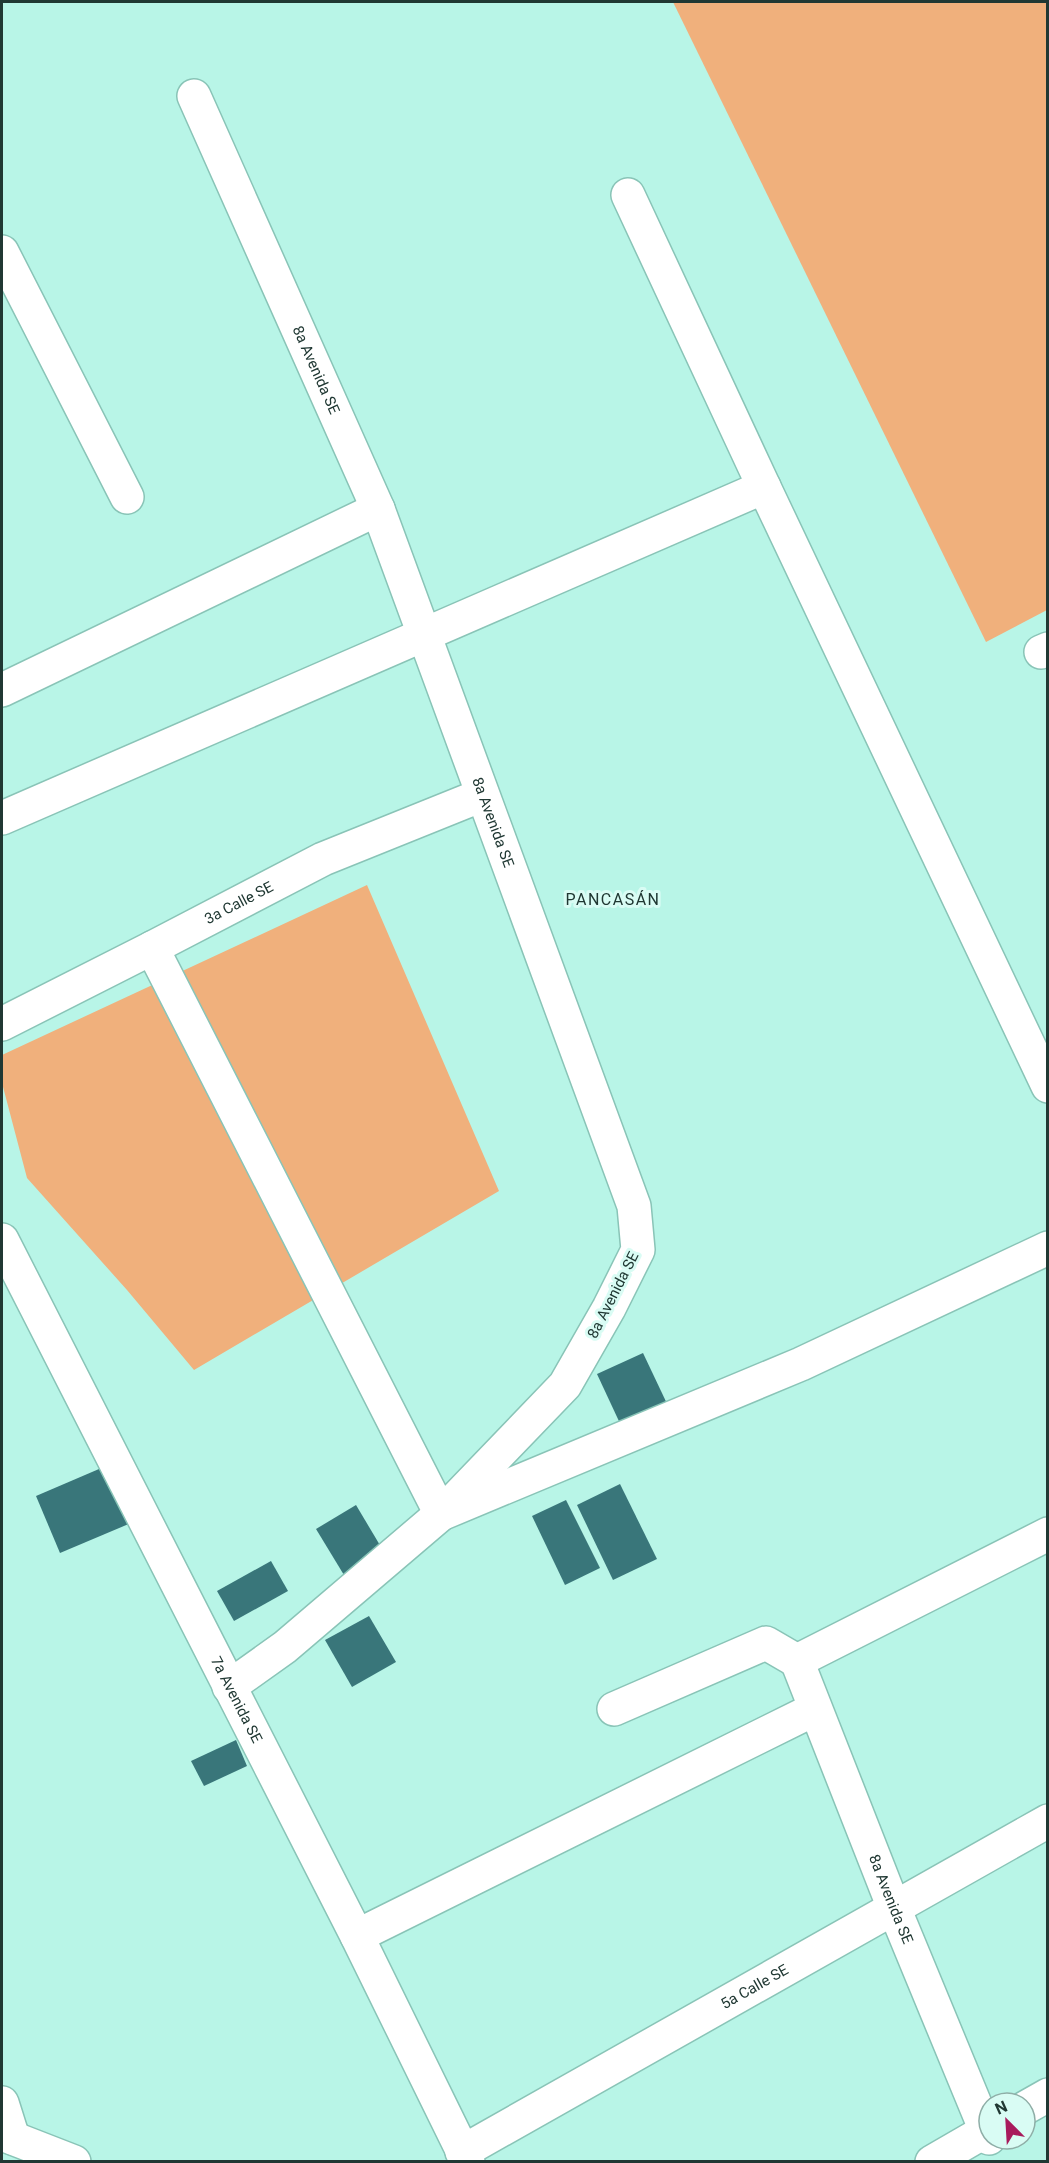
<svg xmlns="http://www.w3.org/2000/svg" width="1049" height="2163" viewBox="0 0 1049 2163" font-family="Roboto,sans-serif">
<style>
.green{fill:#f0b07c}
.building{fill:#39767a}
.lines{fill:none;stroke-linecap:round;stroke-linejoin:round}
.minor-casing{stroke:#89c4b7;stroke-width:36}
.minor{stroke:#fff;stroke-width:33}
.labels{text-anchor:middle;stroke-width:6;stroke-linejoin:round;paint-order:stroke}
.street-label{font-size:15px;fill:#203833;stroke:#d9fcf4}
.neighbourhood-label{font-size:16px;letter-spacing:1.5px;fill:#203833;stroke:#d9fcf4}
</style>
<rect width="100%" height="100%" fill="#b8f5e7"/>
<g class="green">
<path d="M673,2H1047V610L986,642Z"/>
<path d="M367,885L499,1191L194,1370L127,1290L27,1178L2,1083V1055Z"/>
</g>
<g class="building">
<path d="M643,1353L670,1410L624,1432L597,1374Z"/>
<path d="M106,1466L131,1523L60,1553L36,1496Z"/>
<path d="M620,1484L657,1559L613,1580L577,1505Z"/>
<path d="M566,1500L600,1568L565,1585L532,1516Z"/>
<path d="M356,1505L387,1557L347,1580L316,1529Z"/>
<path d="M271,1561L288,1591L234,1621L217,1591Z"/>
<path d="M369,1616L396,1662L352,1687L325,1640Z"/>
<path d="M236,1740L247,1766L204,1786L191,1761Z"/>
</g>
<g class="lines">
<g class="minor-casing">
<g id="minor">
<path id="s1" d="M194,96L378,509L634,1206L638,1250L609,1308L565,1385L441,1514"/>
<path d="M628,195L764,487L1048,1086"/>
<path d="M2,252L127,497"/>
<path d="M1041,652L1048,649"/>
<path d="M2,690L378,509"/>
<path d="M2,818L764,487"/>
<path d="M152,948L441,1514"/>
<path id="s2" d="M2,1024L152,948L323,859L482,795"/>
<path id="s3" d="M2,1240L357,1936L468,2162"/>
<path id="s4" d="M797,1661L894,1908L989,2138"/>
<path d="M797,1661L1048,1534"/>
<path d="M229,1687L285,1647L441,1514L801,1364L1048,1248"/>
<path d="M614,1709L766,1643L797,1661"/>
<path d="M357,1936L815,1709"/>
<path d="M2,2103L13,2138"/>
<path d="M1025,2108L1048,2095"/>
<path d="M2,2134L74,2162"/>
<path id="s5" d="M462,2152L1048,1821"/>
<path d="M932,2162L989,2129"/>
</g>
</g>
<use href="#minor" class="minor"/>
</g>
<g class="labels">
<g class="street-label">
<text dy="5" stroke="none"><textPath href="#s1" startOffset="300">8a Avenida SE</textPath></text>
<text dy="5" stroke="none"><textPath href="#s1" startOffset="786">8a Avenida SE</textPath></text>
<text dy="5" stroke="none"><textPath href="#s2" startOffset="266">3a Calle SE</textPath></text>
<text transform="translate(613 1295) rotate(-63)" y="5">8a Avenida SE</text>
<text dy="5" stroke="none"><textPath href="#s3" startOffset="516">7a Avenida SE</textPath></text>
<text dy="5" stroke="none"><textPath href="#s4" startOffset="256">8a Avenida SE</textPath></text>
<text dy="5" stroke="none"><textPath href="#s5" startOffset="336">5a Calle SE</textPath></text>
</g>
<g class="neighbourhood-label">
<text x="613" y="905">PANCASÁN</text>
</g>
</g>
<rect width="1049" height="2163" fill="none" stroke="#203833" stroke-width="6"/>
<g transform="translate(1007 2121) rotate(336)"><circle r="28" fill="#d9fcf4" stroke="#8faea7" stroke-width="1.5"/>
<path d="M0-4.5L10 22L0 15L-10 22Z" fill="#a81b5c"/>
<text y="-9" font-size="16" font-weight="bold" text-anchor="middle" fill="#203833">N</text>
</g>
</svg>
